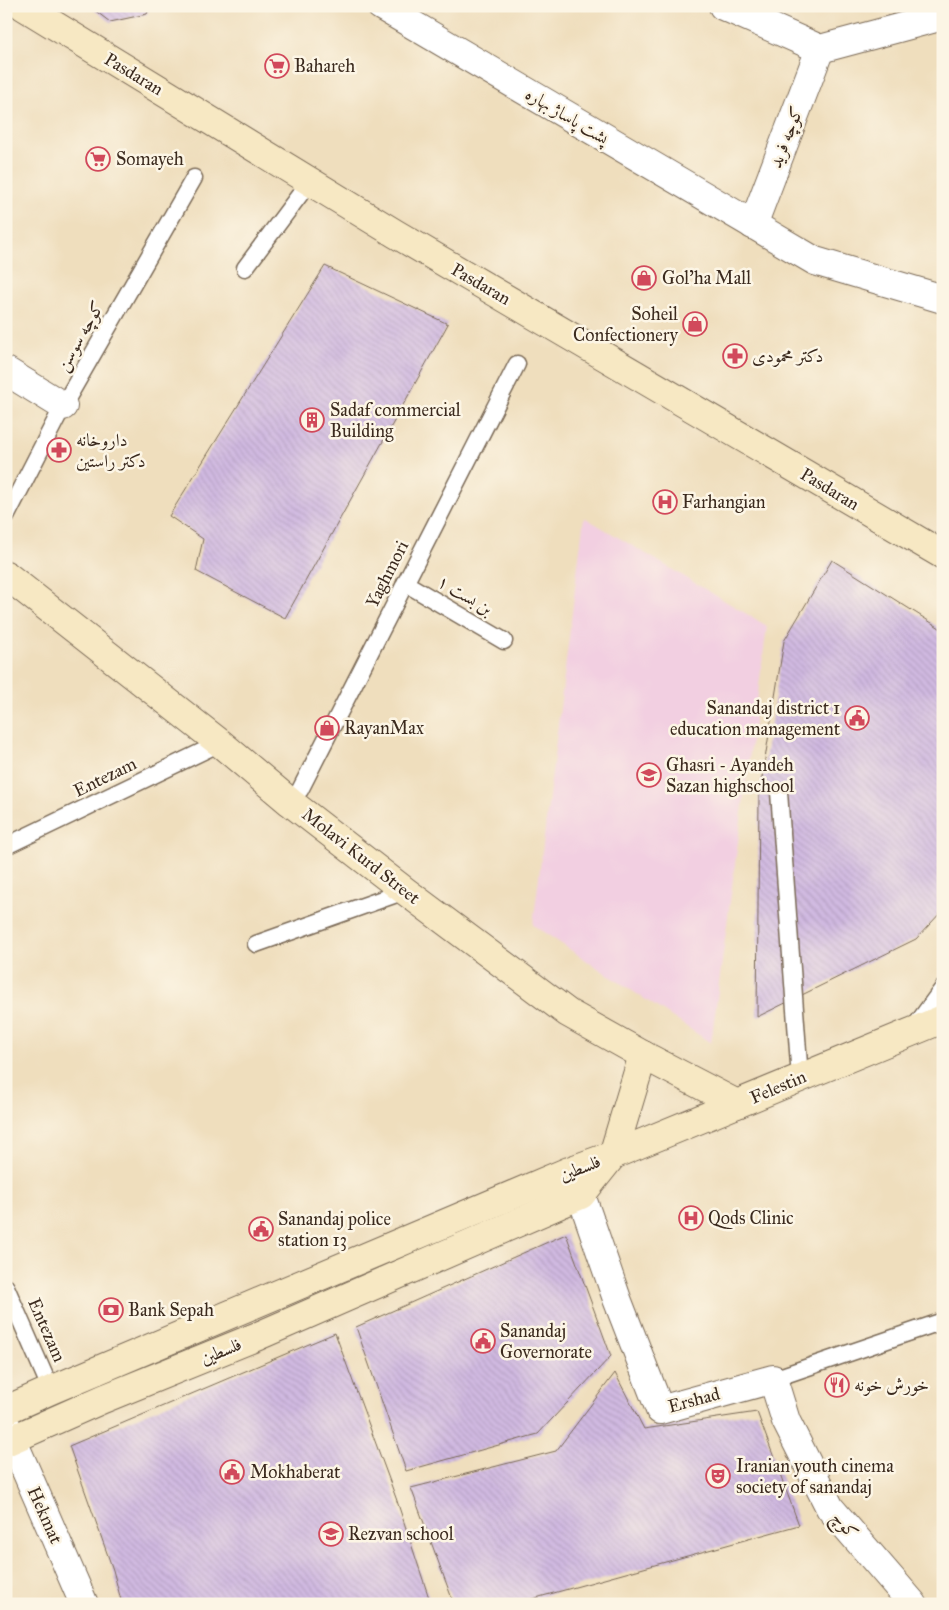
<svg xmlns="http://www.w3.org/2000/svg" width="949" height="1610" viewBox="0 0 949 1610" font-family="'IM FELL Great Primer',Amiri,serif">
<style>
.built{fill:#f2cfe1}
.building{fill:url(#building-back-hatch)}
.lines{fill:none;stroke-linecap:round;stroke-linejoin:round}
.lane-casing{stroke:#7a6956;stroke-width:19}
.street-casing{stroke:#7a6956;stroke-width:30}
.secondary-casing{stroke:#7a6956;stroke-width:30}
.lane{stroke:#fff;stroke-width:16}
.street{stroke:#fff;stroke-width:28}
.secondary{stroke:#f7e8c3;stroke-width:28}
.labels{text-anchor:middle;stroke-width:5;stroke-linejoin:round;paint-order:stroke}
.poi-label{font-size:18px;fill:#3b2a1e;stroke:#fcf5e5;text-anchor:start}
.street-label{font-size:18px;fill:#3b2a1e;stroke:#fcf5e5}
</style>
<defs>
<pattern id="building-back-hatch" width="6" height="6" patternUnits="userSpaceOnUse" patternTransform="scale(1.25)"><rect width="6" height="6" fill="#d0b9e1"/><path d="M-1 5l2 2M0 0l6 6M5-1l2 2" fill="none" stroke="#b49fc1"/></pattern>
</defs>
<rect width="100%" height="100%" fill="#fcf5e5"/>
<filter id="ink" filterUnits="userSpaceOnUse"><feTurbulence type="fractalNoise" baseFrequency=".02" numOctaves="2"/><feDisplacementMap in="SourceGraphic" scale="10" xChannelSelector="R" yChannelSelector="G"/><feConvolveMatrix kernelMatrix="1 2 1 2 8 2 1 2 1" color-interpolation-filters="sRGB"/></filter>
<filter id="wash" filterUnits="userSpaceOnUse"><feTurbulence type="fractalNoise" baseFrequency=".0096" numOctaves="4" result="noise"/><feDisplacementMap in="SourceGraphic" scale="20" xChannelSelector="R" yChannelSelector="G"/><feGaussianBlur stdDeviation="1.12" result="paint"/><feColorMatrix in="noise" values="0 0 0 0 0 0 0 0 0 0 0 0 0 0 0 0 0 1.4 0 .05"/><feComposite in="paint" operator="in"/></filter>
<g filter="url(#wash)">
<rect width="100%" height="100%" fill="#efdebd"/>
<path class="built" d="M584,517L767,626L711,1043L533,925Z"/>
<g id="blocks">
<g class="building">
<path d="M89,6H150L147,14L110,22Z"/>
<path d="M325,266L448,324L285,618L196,571L203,539L169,516Z"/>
<path d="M832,560L943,630V910L916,939L757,1017L759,796L784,641Z"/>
<path d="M566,1234L611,1356L538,1434L406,1471L356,1327Z"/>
<path d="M335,1333L396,1498L431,1604H122L113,1570L69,1446Z"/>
<path d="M615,1373L644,1429L757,1412L799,1525L514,1604H454L411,1488L556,1451Z"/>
</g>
</g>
</g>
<g filter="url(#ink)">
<use href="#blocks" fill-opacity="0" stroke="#7a6956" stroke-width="1"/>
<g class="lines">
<g class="lane-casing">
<g id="lane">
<path d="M245,268L310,181"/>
<path d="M6,517L63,406L194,178"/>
<path d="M405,583L504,641"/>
<path d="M779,792L800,1078"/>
<path d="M290,802L300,790L517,364"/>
<path d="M6,846L220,743"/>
<path d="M256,944L405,891"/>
<path d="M913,1029L943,988"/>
<path d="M6,1287L51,1390"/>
<path d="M773,1379L943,1321"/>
</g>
</g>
<g class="street-casing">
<g id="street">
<path d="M381,6L815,261L943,299"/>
<path d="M723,6L820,49L943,16"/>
<path d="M753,225L820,49"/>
<path d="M6,371L63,406"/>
<path d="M570,1173L581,1195L617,1299L660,1410L773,1379L786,1421L830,1508L913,1604"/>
<path d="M6,1425L84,1604"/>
</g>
</g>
<g class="secondary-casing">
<g id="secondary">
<path d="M23,6L396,234L943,555"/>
<path d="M6,575L220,743L290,802L405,891L568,1013L643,1055L737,1104"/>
<path d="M6,1410L51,1390L569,1171L613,1155L943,1019"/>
<path d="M6,1442L103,1399L258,1336L581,1195L613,1155L643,1055"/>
</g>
</g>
<use href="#lane" class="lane"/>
<use href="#street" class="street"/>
<use href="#secondary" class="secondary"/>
</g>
</g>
<defs>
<g id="supermarket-ring" transform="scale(1.25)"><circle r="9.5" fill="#fcf5e5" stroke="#d1495b" stroke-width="1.5"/><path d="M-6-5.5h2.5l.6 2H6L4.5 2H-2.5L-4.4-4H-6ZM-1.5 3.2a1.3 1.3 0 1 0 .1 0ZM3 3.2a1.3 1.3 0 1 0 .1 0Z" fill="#d1495b"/></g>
<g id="shop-ring" transform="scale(1.25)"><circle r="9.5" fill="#fcf5e5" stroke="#d1495b" stroke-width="1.5"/><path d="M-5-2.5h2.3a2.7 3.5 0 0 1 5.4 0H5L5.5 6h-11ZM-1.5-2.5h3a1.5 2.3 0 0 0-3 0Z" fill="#d1495b"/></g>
<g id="pharmacy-ring" transform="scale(1.25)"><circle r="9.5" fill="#fcf5e5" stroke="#d1495b" stroke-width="1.5"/><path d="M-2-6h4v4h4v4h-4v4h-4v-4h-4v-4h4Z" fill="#d1495b"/></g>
<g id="building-ring" transform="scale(1.25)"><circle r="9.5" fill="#fcf5e5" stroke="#d1495b" stroke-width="1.5"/><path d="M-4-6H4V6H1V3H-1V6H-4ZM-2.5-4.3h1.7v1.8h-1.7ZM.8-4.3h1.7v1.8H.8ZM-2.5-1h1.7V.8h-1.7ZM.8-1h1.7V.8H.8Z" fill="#d1495b"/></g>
<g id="hospital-ring" transform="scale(1.25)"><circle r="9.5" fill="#fcf5e5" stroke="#d1495b" stroke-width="1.5"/><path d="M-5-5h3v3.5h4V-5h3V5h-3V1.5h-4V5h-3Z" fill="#d1495b"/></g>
<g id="civic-ring" transform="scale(1.25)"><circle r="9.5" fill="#fcf5e5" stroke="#d1495b" stroke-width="1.5"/><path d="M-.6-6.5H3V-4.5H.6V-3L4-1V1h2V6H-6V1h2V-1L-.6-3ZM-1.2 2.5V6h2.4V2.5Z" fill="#d1495b"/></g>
<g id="school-ring" transform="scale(1.25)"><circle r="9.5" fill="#fcf5e5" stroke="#d1495b" stroke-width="1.5"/><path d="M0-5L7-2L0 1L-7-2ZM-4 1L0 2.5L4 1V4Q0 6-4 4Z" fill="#d1495b"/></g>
<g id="bank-ring" transform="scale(1.25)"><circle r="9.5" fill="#fcf5e5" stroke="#d1495b" stroke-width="1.5"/><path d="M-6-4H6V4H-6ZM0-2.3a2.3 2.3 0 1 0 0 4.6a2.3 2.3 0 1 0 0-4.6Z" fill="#d1495b"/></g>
<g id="restaurant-ring" transform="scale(1.25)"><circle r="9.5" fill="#fcf5e5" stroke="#d1495b" stroke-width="1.5"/><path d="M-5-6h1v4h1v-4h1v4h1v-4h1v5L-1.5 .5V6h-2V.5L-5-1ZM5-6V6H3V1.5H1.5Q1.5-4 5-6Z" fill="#d1495b"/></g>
<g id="theatre-ring" transform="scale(1.25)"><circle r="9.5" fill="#fcf5e5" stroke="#d1495b" stroke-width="1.5"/><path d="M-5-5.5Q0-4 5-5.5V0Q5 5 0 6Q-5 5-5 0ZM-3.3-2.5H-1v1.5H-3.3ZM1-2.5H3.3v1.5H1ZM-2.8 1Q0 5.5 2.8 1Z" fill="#d1495b"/></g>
</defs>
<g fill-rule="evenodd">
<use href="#supermarket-ring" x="277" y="66"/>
<use href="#supermarket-ring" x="98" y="159"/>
<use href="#shop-ring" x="644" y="278"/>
<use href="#shop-ring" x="695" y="324"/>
<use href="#pharmacy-ring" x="735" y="356"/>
<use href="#building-ring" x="312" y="420"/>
<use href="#pharmacy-ring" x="59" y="450"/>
<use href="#hospital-ring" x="665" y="502"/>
<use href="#civic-ring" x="857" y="718"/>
<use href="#shop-ring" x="327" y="728"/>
<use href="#school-ring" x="649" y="775"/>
<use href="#hospital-ring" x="691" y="1218"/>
<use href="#civic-ring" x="261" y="1229"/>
<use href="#bank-ring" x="111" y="1310"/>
<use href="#civic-ring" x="483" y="1341"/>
<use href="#restaurant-ring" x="837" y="1385"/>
<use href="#civic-ring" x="232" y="1472"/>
<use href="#theatre-ring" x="718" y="1476"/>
<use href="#school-ring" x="331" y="1534"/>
</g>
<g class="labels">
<g class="poi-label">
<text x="294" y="72">Bahareh</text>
<text x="116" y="165">Somayeh</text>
<text x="662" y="284">Gol'ha Mall</text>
<text x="678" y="320" text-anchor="end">Soheil<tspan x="678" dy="21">Confectionery</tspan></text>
<text x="752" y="362">دکتر محمودی</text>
<text x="330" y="416">Sadaf commercial<tspan x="330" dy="21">Building</tspan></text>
<text x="76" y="446">داروخانه<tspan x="76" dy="21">دکتر راستین</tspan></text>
<text x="682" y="508">Farhangian</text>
<text x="840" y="714" text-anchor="end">Sanandaj district 1<tspan x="840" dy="21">education management</tspan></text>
<text x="344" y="734">RayanMax</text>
<text x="666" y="771">Ghasri - Ayandeh<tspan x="666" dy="21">Sazan highschool</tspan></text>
<text x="708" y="1224">Qods Clinic</text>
<text x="278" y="1225">Sanandaj police<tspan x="278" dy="21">station 13</tspan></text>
<text x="128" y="1316">Bank Sepah</text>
<text x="500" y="1337">Sanandaj<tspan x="500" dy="21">Governorate</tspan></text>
<text x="854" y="1391">خورش خونه</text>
<text x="736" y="1472">Iranian youth cinema<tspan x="736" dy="21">society of sanandaj</tspan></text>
<text x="250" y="1478">Mokhaberat</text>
<text x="348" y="1540">Rezvan school</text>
</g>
<g class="street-label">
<text transform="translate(134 74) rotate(31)" y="6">Pasdaran</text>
<text transform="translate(567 116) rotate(31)" y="6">پشت پاساژ بهاره</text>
<text transform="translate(786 137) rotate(-69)" y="6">کوچه فرید</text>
<text transform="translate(481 284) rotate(30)" y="6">Pasdaran</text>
<text transform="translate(80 336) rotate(-60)" y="6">کوچه سوسن</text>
<text transform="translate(830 489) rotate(31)" y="6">Pasdaran</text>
<text transform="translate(387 574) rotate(-63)" y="6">Yaghmori</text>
<text transform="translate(465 595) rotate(31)" y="6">بن بست ۱</text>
<text transform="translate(105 777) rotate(-26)" y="6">Entezam</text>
<text transform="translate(361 856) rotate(38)" y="6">Molavi Kurd Street</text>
<text transform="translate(778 1087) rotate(-23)" y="6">Felestin</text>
<text transform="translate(580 1168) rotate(-21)" y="6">فلسطین</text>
<text transform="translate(47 1330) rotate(66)" y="6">Entezam</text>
<text transform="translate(221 1351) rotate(-22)" y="6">فلسطین</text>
<text transform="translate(694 1400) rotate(-15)" y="6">Ershad</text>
<text transform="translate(45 1515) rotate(66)" y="6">Hekmat</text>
<text transform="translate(845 1525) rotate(49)" y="6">کوچ</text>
</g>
</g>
<rect width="949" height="1610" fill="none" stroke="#fcf5e5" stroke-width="25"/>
</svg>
